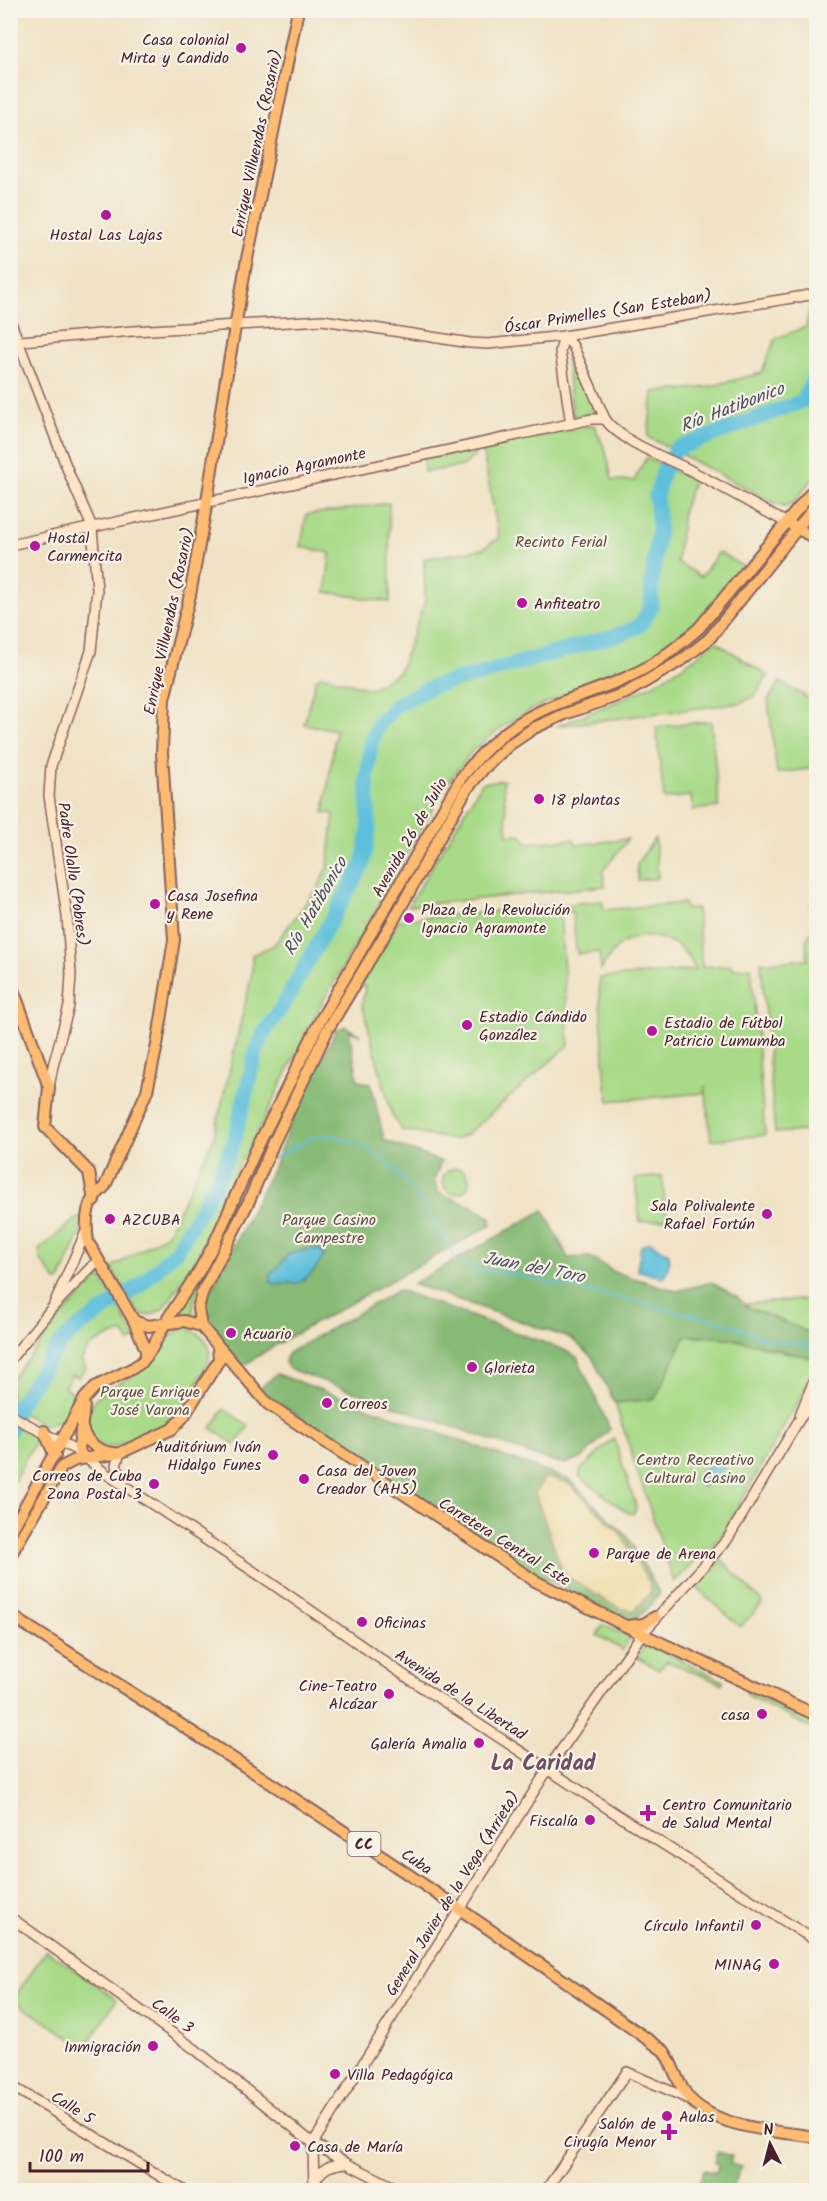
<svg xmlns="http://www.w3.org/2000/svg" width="827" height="2201" viewBox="0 0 827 2201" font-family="Kalam,sans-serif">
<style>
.green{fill:#a8da88;stroke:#797c5a;stroke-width:1.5}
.forest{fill:#86ba74;stroke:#686c50;stroke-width:1.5}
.sand{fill:#eeda9e;stroke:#9c7c64;stroke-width:1.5}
.water{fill:#5dbfdb;stroke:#546f83;stroke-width:1.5}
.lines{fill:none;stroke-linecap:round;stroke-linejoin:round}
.stream{stroke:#5dbfdb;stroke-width:2}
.river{stroke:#5dbfdb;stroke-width:15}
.secondary-casing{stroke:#846361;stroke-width:12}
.primary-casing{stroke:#846361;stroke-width:14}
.secondary{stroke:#ffe4c6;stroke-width:9}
.primary{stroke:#febb71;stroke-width:10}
.poi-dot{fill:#b5179e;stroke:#f7f3e8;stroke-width:2}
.labels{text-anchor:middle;stroke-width:4.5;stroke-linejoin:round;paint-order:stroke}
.shield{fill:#f7f3e8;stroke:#7e5f64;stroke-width:1.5}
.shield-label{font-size:15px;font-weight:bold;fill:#4a1f2b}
.poi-label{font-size:16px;fill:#4a1f2b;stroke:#f7f3e8;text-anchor:start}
.street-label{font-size:16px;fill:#4a1f2b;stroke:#f7f3e8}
.park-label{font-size:16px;fill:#624e42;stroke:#f7f3e8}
.water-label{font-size:18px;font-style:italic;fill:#504f60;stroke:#f7f3e8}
.district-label{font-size:22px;font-weight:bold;fill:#6f4d65;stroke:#f7f3e8}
</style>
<rect width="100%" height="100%" fill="#f7f3e8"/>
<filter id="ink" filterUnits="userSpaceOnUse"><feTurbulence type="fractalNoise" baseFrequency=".0167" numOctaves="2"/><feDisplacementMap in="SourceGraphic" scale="12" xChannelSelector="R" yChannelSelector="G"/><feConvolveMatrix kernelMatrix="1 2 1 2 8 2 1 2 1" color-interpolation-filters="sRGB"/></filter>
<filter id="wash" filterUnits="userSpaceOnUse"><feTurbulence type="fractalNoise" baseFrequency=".008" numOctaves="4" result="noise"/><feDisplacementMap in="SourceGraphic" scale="24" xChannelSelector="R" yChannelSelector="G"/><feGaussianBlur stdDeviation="1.35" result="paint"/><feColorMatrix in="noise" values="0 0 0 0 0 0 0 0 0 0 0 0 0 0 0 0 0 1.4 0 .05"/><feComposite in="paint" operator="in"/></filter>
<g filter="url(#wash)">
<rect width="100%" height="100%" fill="#f0e2c5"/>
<g class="green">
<path d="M816,304V475L793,503L784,506L774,503L648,437L653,392L708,387L761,373L776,338L806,327L810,305Z"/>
<path d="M572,353L597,412L573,417L566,358L567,355Z"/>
<path d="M594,425L606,452L612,480L634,481L646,458L694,480L683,510L677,562L701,577L719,552L742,566L697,621L671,645L641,663L533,709L505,725L473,750L448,782L317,1012L246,1155L243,1156L216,1214L219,1213L195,1262L163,1309L151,1315H144L136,1309L111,1268L167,1234L214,1137L252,974V955L274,945L317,889L328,867L334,814L324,813L336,730L304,724L316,679L322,675L370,689L399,672L425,601L424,559L482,549L499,538L482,448Z"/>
<path d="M474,449L475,455L463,466L424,472V459Z"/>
<path d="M389,503L390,602L326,592L330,553L301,547L306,515Z"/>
<path d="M779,540L781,541C744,588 709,642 655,672C622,691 585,701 550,716L549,714C585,701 623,690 656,670C707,639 742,586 779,540Z"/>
<path d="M715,641L768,676L755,696L740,703L556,726C613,704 669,683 715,641Z"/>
<path d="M780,682L816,703V768L777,773L768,700Z"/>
<path d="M711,721L719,807L693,810L691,796L664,799L656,727Z"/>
<path d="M503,780L508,835L521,834L528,843L574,839L576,845L628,839L603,871L605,886L408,906L482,783Z"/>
<path d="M655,838L658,878L638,880L637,864Z"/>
<path d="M602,901L604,910L684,903L685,909L697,908L702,967L731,965L732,969L751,967L765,1135L711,1140L705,1085V1093L609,1101L606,1086L599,986L600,978L695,970C686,940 648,927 621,944C612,951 607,960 601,970L599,952L577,954L572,911L560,913L569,1045L466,1135L454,1140L401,1130L392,1115L362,1004L365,987L361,985L399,920Z"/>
<path d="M816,901V1130L775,1133L761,963L807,959L806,941L813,930L811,902Z"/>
<circle cx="456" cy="1181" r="13"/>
<path d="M662,1176L667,1219L640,1222L635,1179Z"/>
<path d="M241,1205C233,1222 225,1240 216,1257C205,1277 193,1291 193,1314H178L212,1258L237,1206Z"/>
<path d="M77,1218L84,1219L85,1222L60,1281H56L40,1259L39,1250Z"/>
<path d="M451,1263L686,1335L729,1338L816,1359L806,1388L721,1536L674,1582L615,1403L592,1357L572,1339L413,1284Z"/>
<path d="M100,1276L136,1339L130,1342L123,1332C104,1339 89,1341 81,1361L86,1368L78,1377L71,1375L64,1388L78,1395L68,1415L47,1426L11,1408L10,1381L61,1317Z"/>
<path d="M816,1292V1335L747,1307V1304L811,1299Z"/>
<path d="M185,1328C227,1340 206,1371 189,1395C184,1404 178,1414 171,1421C159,1432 140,1437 125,1443C115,1447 105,1450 96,1442C90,1438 87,1428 87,1422C87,1387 128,1385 148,1365C161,1352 164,1332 185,1328Z"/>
<path d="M224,1409L249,1426L235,1445L211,1428Z"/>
<path d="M11,1424L35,1435V1441L11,1486Z"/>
<path d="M614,1438L635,1503L636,1509L633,1514L628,1513L579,1476L581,1470Z"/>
<path d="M722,1560L763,1603L740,1627L696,1587Z"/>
<path d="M603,1625L630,1637L623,1650L597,1635Z"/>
<path d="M648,1643L723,1681L722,1684L667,1661L659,1670L636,1657Z"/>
<path d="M748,1690L816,1724V1731L745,1694Z"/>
<path d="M46,1950L117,1999L85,2048L13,2000Z"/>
</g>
<g class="forest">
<path d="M345,1026L360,1035L349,1031L358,1080L371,1084L384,1140L441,1162L434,1180L438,1193L471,1206L491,1218V1225L272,1347L243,1366L206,1322L204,1315V1304L275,1164L289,1127L323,1057L336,1030Z"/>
<path d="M544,1210L568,1258L590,1257L614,1272L677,1291L711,1282L737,1297L747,1307L816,1335V1359L729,1338L686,1335L655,1399L615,1403L592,1357L572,1339L413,1284Z"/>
<path d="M398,1290L562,1349L577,1357L610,1429L582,1458L565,1464L544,1459L289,1369L285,1362L288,1353Z"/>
<path d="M277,1374L569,1480L627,1536L660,1594L642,1614L630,1621L539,1576L361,1460L268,1395L261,1387Z"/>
<path d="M718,2152L732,2156L730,2164L741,2166L734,2186L727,2190H696L704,2170L716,2173L718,2165L715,2162Z"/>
</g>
<path class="sand" d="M545,1477L568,1483L619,1532L649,1582L650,1593L635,1610L622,1609L606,1601L564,1574L535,1493Z"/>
<g class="water">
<path d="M649,1242C656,1244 659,1250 668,1252L670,1261L664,1278L637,1270L641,1246Z"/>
<path d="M312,1248L314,1250L318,1248L324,1255C320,1264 308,1280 297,1283C290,1284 289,1281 282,1284L281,1283L275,1284L271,1282V1273L279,1267L287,1255Z"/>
<path d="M717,1458L725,1468L702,1487L694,1478Z"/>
</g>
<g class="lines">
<g class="stream">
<path d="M803,401L812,406L816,405"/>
<path d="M270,1160L313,1137L335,1136L364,1146L380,1156L399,1174L427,1210L456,1260L474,1270L506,1273L639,1302L730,1324L768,1340L806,1345L816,1351"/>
<path d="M207,1200L238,1181"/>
</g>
<path class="river" d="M10,1430L16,1409L59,1345L75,1330L139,1286L177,1250L218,1179L235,1138L256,1051L265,1031L282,1007L363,864L369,829L367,780L371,743L378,724L398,704L433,686L481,674L623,633L639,626L651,608L652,578L659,527L656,495L663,472L676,449L803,401L816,372"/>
</g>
</g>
<g filter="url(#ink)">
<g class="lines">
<g class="secondary-casing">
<g id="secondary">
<path d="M10,320L70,476L92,527L97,590L91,651L51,766L49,796L67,916L71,974L69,1006L53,1066L49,1087"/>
<path d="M564,336L573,346L605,419C620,441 664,457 688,469C722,487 754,505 787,523"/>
<path d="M564,336L560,351L571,424"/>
<path d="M10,342L133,331L323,320L470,343L488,344L564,336L816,294"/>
<path d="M10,545L592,419H605"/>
<path d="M54,1304L87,1229"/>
<path d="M10,1360L51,1309L98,1260"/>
<path d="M10,1415L74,1449L108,1475L271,1583L414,1682L647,1834L816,1941"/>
<path d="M800,1415L816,1375"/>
<path d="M120,1453L116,1465L123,1484"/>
<path d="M10,1917L196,2050L313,2143L346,2163L400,2190"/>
<path d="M10,2085L183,2190"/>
<path d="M313,2143L548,1769L642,1634L727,1540L799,1420L816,1396"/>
<path d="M313,2143L314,2190"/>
<path d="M315,2181C323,2167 330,2165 346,2163"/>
<path d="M546,2190L627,2072L691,2100"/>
</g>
</g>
<g class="primary-casing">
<g id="primary">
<path d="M793,526L816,539"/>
<path d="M10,981L49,1087L45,1127L89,1172L94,1201"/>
<path d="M134,1321L148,1326L184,1321L201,1326L268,1404L535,1581L642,1634L816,1715"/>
<path d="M201,1326L198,1309L202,1293L249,1201L274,1142L328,1029L393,921L466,790L484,768L509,745L534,728L565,714L626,693L682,660L709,639L816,505"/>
<path d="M146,1357V1350L134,1321L88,1242C86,1228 85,1209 94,1197C97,1193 102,1190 105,1186L147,1091L157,1045L174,940L162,753L164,699L190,595L207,501L225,385L246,264L298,10"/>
<path d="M82,1427C85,1442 99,1452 114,1453"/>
<path d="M44,1431L55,1456"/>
<path d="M80,1453L79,1447L84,1406"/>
<path d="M10,1533L85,1398L95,1387L133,1368L142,1362L152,1348L168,1318L199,1271L214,1244L255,1152L320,1021L461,778C480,754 501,732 529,717C559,700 592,693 623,679C652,667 675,649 699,628L816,487"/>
<path d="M10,1556L62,1467L75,1460L120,1453L172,1429L184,1416L219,1360L218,1347"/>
<path d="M10,1615C231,1756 451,1899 664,2051C674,2066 678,2086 690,2099C718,2129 778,2131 816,2137"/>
<path d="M628,1626L644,1624L655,1617"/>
</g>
</g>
<use href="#secondary" class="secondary"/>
<use href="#primary" class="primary"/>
</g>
</g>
<g class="poi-dot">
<circle cx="241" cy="48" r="6"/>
<circle cx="106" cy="215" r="6"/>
<circle cx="35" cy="546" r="6"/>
<circle cx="522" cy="603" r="6"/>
<circle cx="539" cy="799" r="6"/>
<circle cx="155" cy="904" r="6"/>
<circle cx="409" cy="918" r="6"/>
<circle cx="467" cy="1025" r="6"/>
<circle cx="652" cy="1031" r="6"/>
<circle cx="767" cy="1214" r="6"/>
<circle cx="110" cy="1219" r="6"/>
<circle cx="231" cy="1333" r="6"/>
<circle cx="472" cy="1367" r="6"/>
<circle cx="327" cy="1403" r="6"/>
<circle cx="273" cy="1455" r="6"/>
<circle cx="304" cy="1479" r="6"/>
<circle cx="154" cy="1484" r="6"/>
<circle cx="594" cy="1553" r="6"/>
<circle cx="362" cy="1622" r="6"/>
<circle cx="389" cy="1694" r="6"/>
<circle cx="762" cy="1714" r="6"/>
<circle cx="479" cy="1743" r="6"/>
<path d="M645 1804h6v6h6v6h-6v6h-6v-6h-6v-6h6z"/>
<circle cx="590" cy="1820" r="6"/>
<circle cx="756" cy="1925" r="6"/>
<circle cx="774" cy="1964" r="6"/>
<circle cx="153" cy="2046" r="6"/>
<circle cx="335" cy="2074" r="6"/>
<circle cx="667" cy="2116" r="6"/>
<path d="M666 2123h6v6h6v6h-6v6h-6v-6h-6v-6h6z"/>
<circle cx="295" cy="2146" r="6"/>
</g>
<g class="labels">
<rect class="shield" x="347.5" y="1832" width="33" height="24" rx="4.5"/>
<g class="shield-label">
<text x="364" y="1849">CC</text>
</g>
<g class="poi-label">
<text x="229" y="45" text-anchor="end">Casa colonial<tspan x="229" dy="18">Mirta y Candido</tspan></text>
<text x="106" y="240" text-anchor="middle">Hostal Las Lajas</text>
<text x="47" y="543">Hostal<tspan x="47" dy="18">Carmencita</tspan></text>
<text x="534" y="609">Anfiteatro</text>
<text x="551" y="805">18 plantas</text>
<text x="167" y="901">Casa Josefina<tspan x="167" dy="18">y Rene</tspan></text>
<text x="421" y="915">Plaza de la Revolución<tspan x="421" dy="18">Ignacio Agramonte</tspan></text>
<text x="479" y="1022">Estadio Cándido<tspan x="479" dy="18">González</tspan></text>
<text x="664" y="1028">Estadio de Fútbol<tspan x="664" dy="18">Patricio Lumumba</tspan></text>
<text x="755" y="1211" text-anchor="end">Sala Polivalente<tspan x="755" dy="18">Rafael Fortún</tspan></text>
<text x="122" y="1225">AZCUBA</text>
<text x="243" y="1339">Acuario</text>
<text x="484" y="1373">Glorieta</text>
<text x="339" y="1409">Correos</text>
<text x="261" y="1452" text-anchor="end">Auditórium Iván<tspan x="261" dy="18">Hidalgo Funes</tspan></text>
<text x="316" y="1476">Casa del Joven<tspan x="316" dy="18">Creador (AHS)</tspan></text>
<text x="142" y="1481" text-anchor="end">Correos de Cuba<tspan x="142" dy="18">Zona Postal 3</tspan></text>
<text x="606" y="1559">Parque de Arena</text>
<text x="374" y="1628">Oficinas</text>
<text x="377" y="1691" text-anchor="end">Cine-Teatro<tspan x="377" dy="18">Alcázar</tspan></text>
<text x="750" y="1720" text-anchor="end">casa</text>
<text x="467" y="1749" text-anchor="end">Galería Amalia</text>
<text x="662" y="1810">Centro Comunitario<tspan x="662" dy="18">de Salud Mental</tspan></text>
<text x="578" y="1826" text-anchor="end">Fiscalía</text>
<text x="744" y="1931" text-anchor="end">Círculo Infantil</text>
<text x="762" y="1970" text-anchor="end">MINAG</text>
<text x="141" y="2052" text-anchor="end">Inmigración</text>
<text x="347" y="2080">Villa Pedagógica</text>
<text x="679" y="2122">Aulas</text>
<text x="656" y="2129" text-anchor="end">Salón de<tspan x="656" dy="18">Cirugía Menor</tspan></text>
<text x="307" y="2152">Casa de María</text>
</g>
<g class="street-label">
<text transform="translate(256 143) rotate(-78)" y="6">Enrique Villuendas (Rosario)</text>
<text transform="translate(608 311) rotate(-9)" y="6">Óscar Primelles (San Esteban)</text>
<text transform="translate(304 465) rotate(-12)" y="6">Ignacio Agramonte</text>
<text transform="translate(168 621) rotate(-78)" y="6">Enrique Villuendas (Rosario)</text>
<text transform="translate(409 837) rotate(-60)" y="6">Avenida 26 de Julio</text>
<text transform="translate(74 874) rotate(82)" y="6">Padre Olallo (Pobres)</text>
<text transform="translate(505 1541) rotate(32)" y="6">Carretera Central Este</text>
<text transform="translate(461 1694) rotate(33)" y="6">Avenida de la Libertad</text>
<text transform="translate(417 1861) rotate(34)" y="6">Cuba</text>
<text transform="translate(452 1893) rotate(-58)" y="6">General Javier de la Vega (Arrieta)</text>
<text transform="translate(173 2015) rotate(36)" y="6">Calle 3</text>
<text transform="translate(73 2107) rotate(32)" y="6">Calle 5</text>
</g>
<g class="park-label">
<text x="561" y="547">Recinto Ferial</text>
<text x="329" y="1225">Parque Casino<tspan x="329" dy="18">Campestre</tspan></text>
<text x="150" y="1397">Parque Enrique<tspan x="150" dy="18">José Varona</tspan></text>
<text x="695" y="1465">Centro Recreativo<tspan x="695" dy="18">Cultural Casino</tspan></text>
</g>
<g class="water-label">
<text transform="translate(732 407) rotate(-21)" y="6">Río Hatibonico</text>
<text transform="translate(315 906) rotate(-60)" y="6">Río Hatibonico</text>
<text transform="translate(534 1267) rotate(11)" y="6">Juan del Toro</text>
</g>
<g class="district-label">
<text x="543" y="1770">La Caridad</text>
</g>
</g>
<rect width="827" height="2201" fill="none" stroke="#f7f3e8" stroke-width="36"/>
<g transform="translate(770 2144) rotate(354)" stroke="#f7f3e8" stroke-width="4.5" paint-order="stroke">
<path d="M0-4.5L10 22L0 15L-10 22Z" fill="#4a1f2b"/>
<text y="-9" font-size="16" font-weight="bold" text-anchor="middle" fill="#4a1f2b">N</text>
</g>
<path d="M30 2162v9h118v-9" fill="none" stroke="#4a1f2b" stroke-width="3"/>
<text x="39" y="2162" font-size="18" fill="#4a1f2b" stroke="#f7f3e8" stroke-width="4.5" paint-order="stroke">100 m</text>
</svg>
